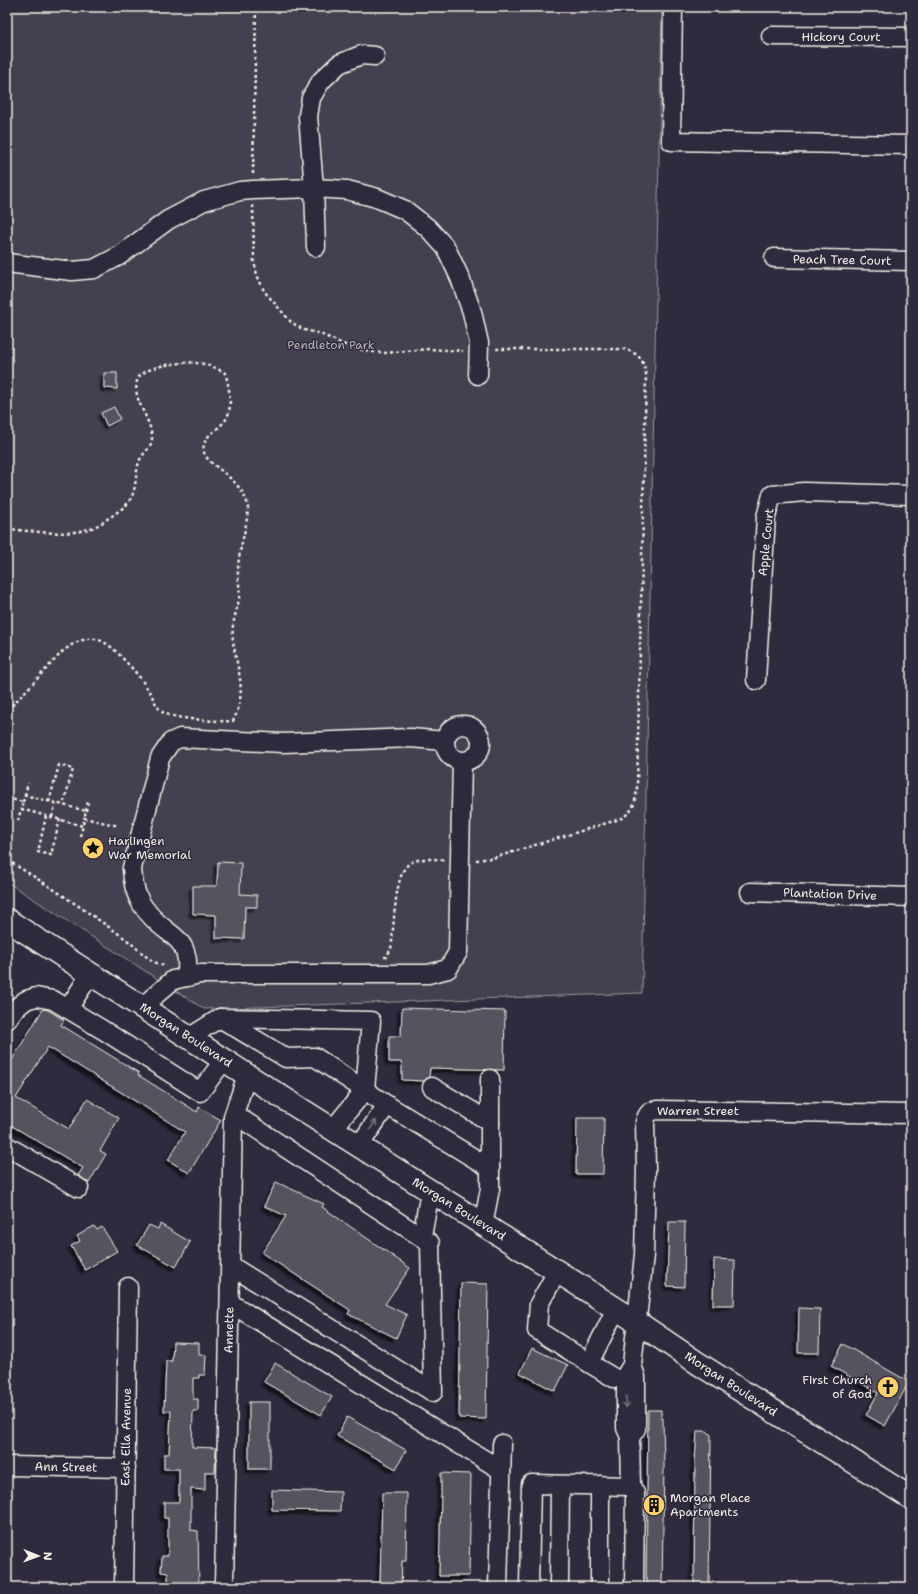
<svg xmlns="http://www.w3.org/2000/svg" width="918" height="1594" viewBox="0 0 918 1594" font-family="'Shantell Sans',sans-serif">
<style>
.green{fill:#454050;stroke:#9c989c}
.building{fill:#56525f;stroke:#f4f1e8;filter:url(#shadow)}
.lines{fill:none;stroke-linecap:round;stroke-linejoin:round}
.minor-casing{stroke:#f4f1e8;stroke-width:21}
.major-casing{stroke:#f4f1e8;stroke-width:25}
.path{stroke:#f4f1e8;stroke-width:2.5;stroke-dasharray:3 3;stroke-linecap:butt}
.minor{stroke:#2f2a3d;stroke-width:18}
.major{stroke:#2f2a3d;stroke-width:22}
.oneway{stroke:#747079}
.labels{text-anchor:middle;stroke-width:3;stroke-linejoin:round;paint-order:stroke}
.street-label{font-size:12px;fill:#f4f1e8;stroke:#2f2a3d}
.park-label{font-size:12px;fill:#b7b3b3;stroke:#2f2a3d}
.poi-label{font-size:12px;fill:#f4f1e8;stroke:#2f2a3d;text-anchor:start}
</style>
<defs>
<filter id="shadow"><feDropShadow dx="-3.5" dy="3.5" stdDeviation="1" flood-color="#0009"/></filter>
</defs>
<rect width="100%" height="100%" fill="#2f2a3d"/>
<filter id="ink" filterUnits="userSpaceOnUse"><feTurbulence type="fractalNoise" baseFrequency=".025" numOctaves="2"/><feDisplacementMap in="SourceGraphic" scale="8" xChannelSelector="R" yChannelSelector="G"/><feConvolveMatrix kernelMatrix="1 2 1 2 8 2 1 2 1" color-interpolation-filters="sRGB"/></filter>
<g filter="url(#ink)">
<path class="green" d="M7,7H662L642,993L204,1009L7,882Z"/>
<g class="building">
<path d="M104,373H117V389L104,388Z"/>
<path d="M114,407L120,419L107,426L101,413Z"/>
<path d="M218,862L241,863L240,894L257,895V907H245L244,939L216,938V915L193,914V886H217Z"/>
<path d="M402,1008L505,1011L504,1070L430,1068L429,1077L424,1081L402,1080V1062H389V1036H401Z"/>
<path d="M43,1009L48,1010L64,1020L61,1025L139,1073L138,1075L197,1112L199,1107L221,1120L189,1173L168,1160L185,1132L48,1047L16,1098L69,1129L87,1099L119,1118L100,1151L106,1154L89,1183L78,1175L83,1168L7,1123V1068Z"/>
<path d="M577,1118H604L603,1174H576Z"/>
<path d="M276,1182L324,1204L322,1207L410,1268L385,1304L407,1315L396,1338L348,1314L350,1310L262,1253L286,1216L264,1206Z"/>
<path d="M669,1222H685L684,1287L667,1286Z"/>
<path d="M160,1224L190,1242L176,1267L137,1245L149,1225L158,1229Z"/>
<path d="M94,1226L97,1230L102,1227L117,1251L85,1270L71,1246L80,1241L77,1236Z"/>
<path d="M714,1259L735,1260L734,1305H713Z"/>
<path d="M461,1283L488,1284L486,1419L459,1418Z"/>
<path d="M799,1308L820,1309L819,1353H798Z"/>
<path d="M173,1342L199,1343V1355H206L205,1375H199V1378H193V1399H198V1411H193L192,1447L216,1448L215,1472H205V1490L191,1489V1530L198,1531L199,1587H168V1573L161,1572L162,1556H168V1518H164V1502H179V1469H164V1454H169L171,1411H164L166,1361H172Z"/>
<path d="M843,1344L909,1382L885,1426L866,1415L878,1393L831,1366Z"/>
<path d="M532,1348L568,1365L555,1391L520,1373Z"/>
<path d="M275,1363L332,1397L321,1415L264,1382Z"/>
<rect x="249" y="1402" width="21" height="67"/>
<path d="M648,1410H661V1418H663L664,1466L662,1587H646Z"/>
<path d="M347,1417L406,1450L396,1469L337,1436Z"/>
<path d="M697,1431H707L711,1435L709,1587H694L695,1462Z"/>
<path d="M441,1473L471,1474L469,1576H439L441,1494H442L441,1493Z"/>
<path d="M272,1490L341,1492L340,1511L272,1510Z"/>
<path d="M382,1493H407L406,1561H402L401,1587H380Z"/>
</g>
<g class="lines">
<g class="minor-casing">
<g id="minor">
<path d="M673,7L671,141L911,145"/>
<path d="M771,36L911,37"/>
<path d="M316,247L314,188L308,116L311,98L321,81L339,64L361,55L375,56"/>
<path d="M774,258L911,261"/>
<path d="M7,263L72,271L94,269L119,256L168,220L204,201L240,191L253,190L314,188L347,190L377,198L405,210L428,228L446,248L460,278L472,312L479,343L478,375"/>
<path d="M756,680L766,517L772,495L804,492L911,495"/>
<circle cx="463" cy="743" r="18"/>
<path d="M750,892L911,897"/>
<path d="M187,977C187,970 188,961 186,955C183,940 170,934 160,925C141,908 133,894 132,868L160,758L171,742L180,738L283,743L411,738L445,741"/>
<path d="M143,1006L173,980L200,974H428L448,969L458,952L462,762"/>
<path d="M68,1009L91,973"/>
<path d="M220,1018L371,1021L365,1090L333,1129"/>
<path d="M7,1020L16,1008L26,1000L36,997L53,1000L103,1030L200,1092L224,1060"/>
<path d="M190,1037L220,1018L286,1058L315,1057L387,1105L490,1168"/>
<path d="M432,1087L490,1122"/>
<path d="M7,1146L79,1188"/>
<path d="M359,1146L387,1105"/>
<path d="M483,1225L490,1189V1079"/>
<path d="M422,1237L430,1191"/>
<path d="M231,1266L433,1392L430,1243L234,1114"/>
<path d="M557,1272L539,1304L537,1330L589,1363L616,1309"/>
<path d="M230,1303L501,1470"/>
<path d="M589,1363L614,1378"/>
<path d="M632,1365L626,1375V1428L630,1437L636,1429V1377L632,1365L644,1255L646,1168L645,1122C647,1114 649,1111 658,1110L911,1114"/>
<path d="M630,1437L631,1486L635,1493L634,1587"/>
<path d="M7,1466L126,1468"/>
<path d="M124,1587L128,1287"/>
<path d="M224,1587L233,1117L247,1075"/>
<path d="M498,1587L502,1444"/>
<path d="M529,1587L531,1484L631,1486"/>
<path d="M559,1587L560,1485"/>
<path d="M600,1587V1485"/>
</g>
</g>
<g class="major-casing">
<path id="major" d="M7,920L247,1075L637,1322L699,1364L911,1498"/>
</g>
<g class="path">
<path d="M253,174L256,7"/>
<path d="M253,205L254,261L257,275L264,291L291,322L304,330L318,333L350,347L367,351L383,353L429,349L463,351"/>
<path d="M7,529C32,531 68,537 91,528C99,526 105,520 112,516C118,511 126,507 130,500C137,488 135,475 139,462C142,453 151,449 152,439C152,418 132,402 137,381C140,366 184,361 197,363C207,364 217,368 225,373C229,384 232,405 228,415C223,430 200,434 204,452C206,459 213,464 218,468C231,478 247,492 248,508C247,529 239,548 238,568C237,578 241,589 239,599C236,615 231,623 233,641C237,669 248,692 233,721C220,722 169,719 161,711C156,706 154,699 150,693C144,682 135,671 126,662C105,638 90,629 62,652L7,711"/>
<path d="M25,795L28,783"/>
<path d="M7,798L23,802L21,809L83,826L84,818L119,826"/>
<path d="M23,802L25,795L86,811L84,818"/>
<path d="M49,802L59,765L73,769L63,805"/>
<path d="M86,811L88,801"/>
<path d="M46,816L38,852L51,855L60,819"/>
<path d="M52,817L56,803"/>
<path d="M18,821L21,809"/>
<path d="M80,836L83,826"/>
<path d="M7,860C47,884 85,910 123,937C138,947 147,962 166,966"/>
<path d="M476,860L493,858L620,819C634,811 635,804 637,788L646,374C643,358 639,354 624,349H494"/>
<path d="M384,957H386L391,949C394,931 394,873 409,864C418,857 434,859 445,860"/>
</g>
<use href="#minor" class="minor"/>
<use href="#major" class="major"/>
</g>
<defs><path id="oneway-shaft" d="M-6 0H5M1.5-3L5.5 0L1.5 3" fill="none" stroke-width="1.6" stroke-linecap="round" stroke-linejoin="round"/></defs>
<g class="oneway">
<use href="#oneway-shaft" transform="translate(373 1125) rotate(-56)"/>
<use href="#oneway-shaft" transform="translate(626 1402) rotate(90)"/>
</g>
</g>
<defs>
<g id="sight-disc" transform="scale(1.15)"><circle r="9.5" fill="#ffd166" stroke="#2f2a3d"/><path d="M0-6L1.8-2.2L6-1.7L2.9 1.2L3.7 5.4L0 3.3L-3.7 5.4L-2.9 1.2L-6-1.7L-1.8-2.2Z" fill="#111"/></g>
<g id="church-disc" transform="scale(1.15)"><circle r="9.5" fill="#ffd166" stroke="#2f2a3d"/><path d="M-1.2-6h2.4v3.5h3.3v2.4h-3.3V6h-2.4V-.1h-3.3v-2.4h3.3Z" fill="#111"/></g>
<g id="building-disc" transform="scale(1.15)"><circle r="9.5" fill="#ffd166" stroke="#2f2a3d"/><path d="M-4-6H4V6H1V3H-1V6H-4ZM-2.5-4.3h1.7v1.8h-1.7ZM.8-4.3h1.7v1.8H.8ZM-2.5-1h1.7V.8h-1.7ZM.8-1h1.7V.8H.8Z" fill="#111"/></g>
</defs>
<g fill-rule="evenodd">
<use href="#sight-disc" x="93" y="848"/>
<use href="#church-disc" x="888" y="1387"/>
<use href="#building-disc" x="654" y="1505"/>
</g>
<g class="labels">
<g class="street-label">
<text x="841" y="41">Hickory Court</text>
<text transform="translate(842 260) rotate(1)" y="4">Peach Tree Court</text>
<text transform="translate(766 542) rotate(-84)" y="4">Apple Court</text>
<text transform="translate(830 894) rotate(2)" y="4">Plantation Drive</text>
<text transform="translate(186 1035) rotate(33)" y="4">Morgan Boulevard</text>
<text x="698" y="1115">Warren Street</text>
<text transform="translate(459 1209) rotate(32)" y="4">Morgan Boulevard</text>
<text transform="translate(229 1330) rotate(-89)" y="4">Annette</text>
<text transform="translate(731 1384) rotate(33)" y="4">Morgan Boulevard</text>
<text transform="translate(126 1437) rotate(-89)" y="4">East Ella Avenue</text>
<text transform="translate(66 1467) rotate(1)" y="4">Ann Street</text>
</g>
<g class="park-label">
<text x="331" y="349">Pendleton Park</text>
</g>
<g class="poi-label">
<text x="108" y="845">Harlingen<tspan x="108" dy="14">War Memorial</tspan></text>
<text x="872" y="1384" text-anchor="end">First Church<tspan x="872" dy="14">of God</tspan></text>
<text x="670" y="1502">Morgan Place<tspan x="670" dy="14">Apartments</tspan></text>
</g>
</g>
<rect width="918" height="1594" fill="none" stroke="#2f2a3d" stroke-width="24"/>
<rect x="12" y="12" width="894" height="1570" fill="none" stroke="#f4f1e8" stroke-width="1.5" filter="url(#ink)"/>
<g transform="translate(38 1556) rotate(91)" stroke="#2f2a3d" stroke-width="3" paint-order="stroke">
<path d="M0-3L7 15L0 10L-7 15Z" fill="#f4f1e8"/>
<text y="-6" font-size="11" font-weight="bold" text-anchor="middle" fill="#f4f1e8">N</text>
</g>
</svg>
